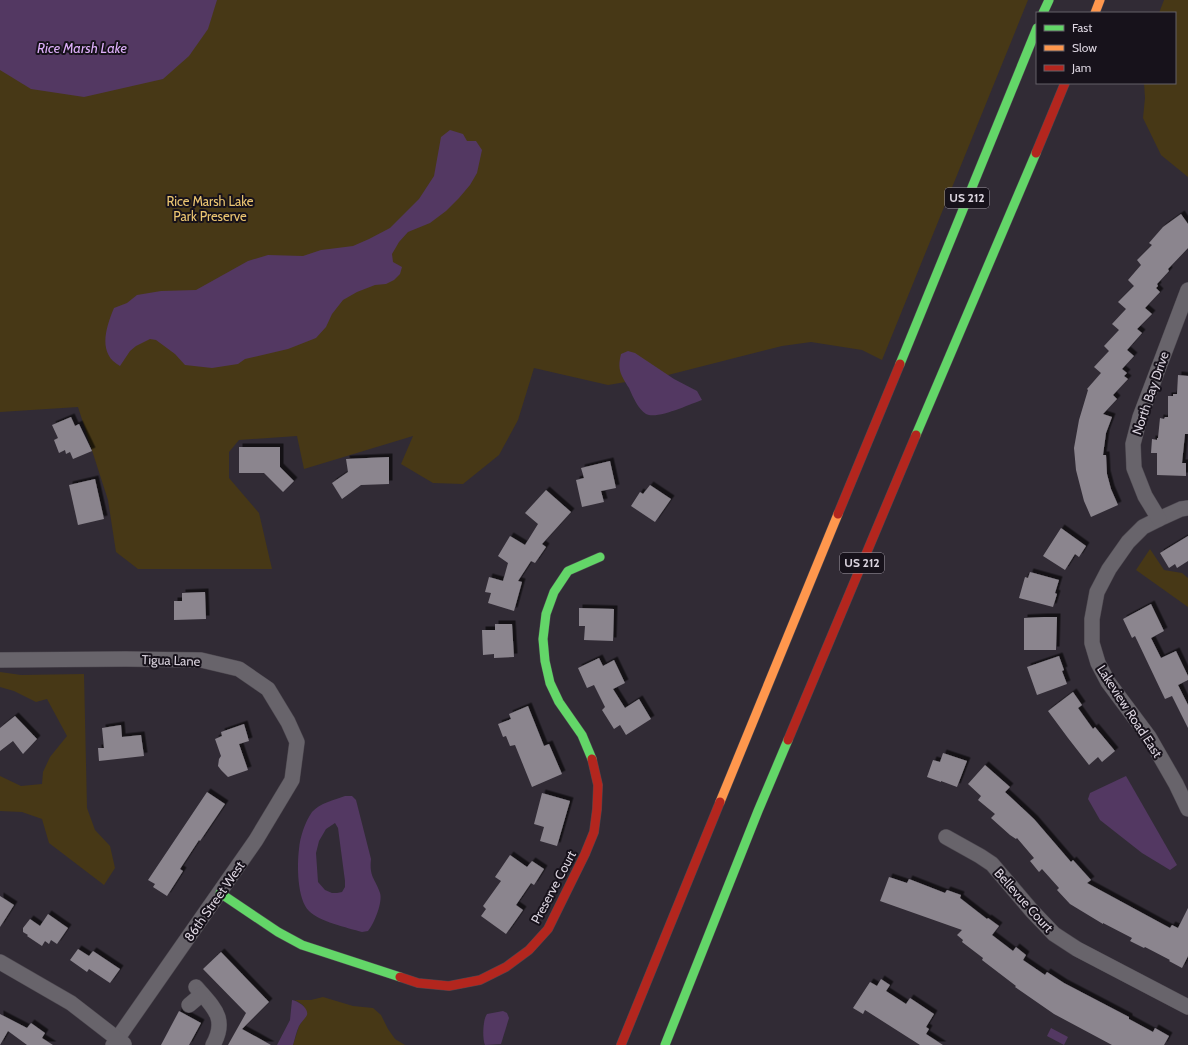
<svg xmlns="http://www.w3.org/2000/svg" width="1188" height="1045" viewBox="0 0 1188 1045" font-family="Cabin,sans-serif">
<style>
.green{fill:#473816}
.water{fill:#533862;fill-rule:evenodd}
.building{fill:#8b858e;filter:url(#shadow)}
.lines{fill:none;stroke-linecap:round;stroke-linejoin:round}
.street-casing{stroke:#4c474f;stroke-width:16}
.fast-casing{stroke:#4c474f;stroke-width:10}
.slow-casing{stroke:#4c474f;stroke-width:10}
.jam-casing{stroke:#4c474f;stroke-width:10}
.street{stroke:#68646b;stroke-width:15}
.fast{stroke:#63d668;stroke-width:9}
.slow{stroke:#ff974d;stroke-width:9}
.jam{stroke:#b3261e;stroke-width:9}
.labels{text-anchor:middle;stroke-width:4;stroke-linejoin:round;paint-order:stroke}
.shield{fill:#17121b;stroke:#a09aa4;stroke-width:1}
.shield-label{font-size:12px;font-weight:bold;fill:#dbd4df}
.park-label{font-size:13px;fill:#ebc571;stroke:#17121b}
.street-label{font-size:13px;fill:#dbd4df;stroke:#17121b}
.water-label{font-size:14px;font-style:italic;fill:#ddaff9;stroke:#17121b}
</style>
<defs>
<filter id="shadow"><feDropShadow dx="3.5" dy="-3.5" stdDeviation="0" flood-color="#0009"/></filter>
</defs>
<rect width="100%" height="100%" fill="#312b35"/>
<g class="green">
<path d="M0,0H1028L882,360L862,350L811,342L782,346L668,375L608,385L534,368L518,420L499,455L463,484L433,483L401,464L413,436L304,469L297,436L239,440L229,452V478L259,513L272,569H138L116,552L108,500L78,407L0,412Z"/>
<path d="M1164,0H1188V177L1161,155L1143,118L1145,98L1144,83H1175V13H1159Z"/>
<path d="M1150,549L1164,570L1182,573L1188,578V607L1136,570Z"/>
<path d="M0,672L21,675L84,674L87,808L95,830L110,846L115,868L104,885L49,843L42,819L22,812L0,811V776L21,786L42,784L43,772L50,757L67,736L47,699L36,702L14,691L0,687Z"/>
<path d="M323,997L353,1006L373,1008L381,1015L388,1029L395,1039L405,1045H293L299,1026L307,1014L303,1005L295,1000H311Z"/>
</g>
<g class="water">
<path d="M0,0H217L208,29L189,56L163,79L84,97L31,89L0,70Z"/>
<path d="M450,130L463,134L467,141H476L482,150L477,173L470,185L459,198L446,211L430,223L408,232L399,242L392,254L393,262L402,267L400,274L394,280L386,284L375,285L357,292L343,300L332,314L326,327L316,338L288,349L245,359L238,364L212,368L185,365L175,354L156,340L150,339L136,346L130,351L120,366C97,354 106,327 114,308L127,303L137,295L161,291L196,290L248,261L268,255L303,256L321,250L353,246L369,239L390,228L419,199L434,176L441,137Z"/>
<path d="M628,351L635,353L674,379L697,391L702,400C690,404 657,420 646,414C638,409 633,397 629,388C621,375 617,370 621,354Z"/>
<path d="M1126,776L1177,865L1170,870L1142,853L1100,820L1088,799L1090,793Z"/>
<path d="M345,796H352L356,800L371,859C369,877 375,878 380,893C383,902 374,924 368,931L362,932C348,928 318,921 309,911C297,899 297,865 299,849C300,837 305,822 312,812C320,803 334,800 345,796ZM335,823L338,828L345,881V887L342,892L337,893H332L325,890L318,882L316,853L319,841L326,829Z"/>
<path d="M292,1000C298,1001 309,1008 307,1015C305,1019 301,1022 299,1026C296,1032 295,1039 293,1045H277L290,1020Z"/>
<path d="M503,1011L507,1013L509,1018L501,1044L485,1045C482,1038 483,1019 487,1014Z"/>
<path d="M1051,1028L1068,1037L1064,1045L1047,1036Z"/>
</g>
<g class="building">
<path d="M1181,214L1188,224V248L1168,269L1169,271L1157,284L1158,286L1156,288L1160,292L1145,308L1152,314L1137,329L1142,333L1127,350L1134,356L1122,369L1127,373L1124,376L1128,379L1113,395L1117,399L1103,414L1112,417L1106,433L1103,455H1106L1107,474L1111,489L1118,505L1091,517L1084,501L1076,470L1074,448L1079,420L1088,390L1087,389L1101,373L1094,367L1109,351L1104,346L1119,330L1112,324L1126,309L1118,302L1134,286L1128,280L1141,265L1137,260L1152,245L1149,243L1163,227Z"/>
<path d="M1178,375L1188,376V434H1185L1182,463H1186V476L1157,475V453H1151L1152,439L1157,440V438H1158L1160,418L1164,419L1165,417H1168V396H1173V394H1177Z"/>
<path d="M71,417L75,426L79,424L92,451L73,459L70,452L66,454L65,450L59,453L54,440L58,438L52,425Z"/>
<path d="M239,447H280V467L294,481L283,492L264,473H239Z"/>
<path d="M389,457V484L361,485L342,499L332,483L348,472L346,459Z"/>
<path d="M610,461L616,488L601,491L604,502L582,507L576,480L584,478L581,468Z"/>
<path d="M95,479L104,519L78,525L69,485Z"/>
<path d="M650,485L671,499L655,522L631,506L640,492L643,494Z"/>
<path d="M546,490L571,512L542,544L546,547L535,563L531,561L518,581L522,582L514,611L488,603L491,593L485,592L489,577L503,581L508,563L498,556L510,536L525,545L538,524L525,513Z"/>
<path d="M1061,528L1086,546L1079,557L1075,554L1065,570L1043,556Z"/>
<path d="M1188,536V561L1177,568L1175,564L1169,568L1160,553Z"/>
<path d="M1030,572L1059,580L1055,593L1057,594L1053,607L1019,598L1025,577L1028,578Z"/>
<path d="M205,592L206,619L174,620V601H182V593Z"/>
<path d="M1151,604L1164,631L1151,638L1161,658L1176,651L1188,676V680L1178,685L1188,705V728L1172,696L1165,699L1135,636L1132,638L1123,619Z"/>
<path d="M579,608L614,609L613,641L584,640L585,626H579Z"/>
<path d="M1044,617H1057L1056,650H1024V618Z"/>
<path d="M495,624H512L514,657L494,658V654L483,655L482,630H495Z"/>
<path d="M1059,656L1064,670L1062,671L1067,684L1037,695L1027,667Z"/>
<path d="M599,658L603,666L614,660L625,683L613,689L625,708L639,699L651,719L626,735L620,725L614,729L602,710L605,707L594,685L587,688L578,668Z"/>
<path d="M1073,692L1082,705L1078,708L1093,729L1095,727L1115,751L1102,762L1098,757L1089,765L1068,738L1048,711Z"/>
<path d="M528,706L544,746L549,744L562,774L532,787L515,745L510,746L506,736L503,737L498,724L511,719L509,714Z"/>
<path d="M15,716L37,739L23,754L13,741L0,751V728Z"/>
<path d="M244,724L249,741L239,744L248,770L228,777L221,770L218,766L219,759L221,756L215,739L222,736L221,732Z"/>
<path d="M121,725L122,737L141,735L144,756L99,761L98,748H104L102,728Z"/>
<path d="M943,753L967,761L957,787L941,781V782L927,777L933,760L940,762Z"/>
<path d="M985,765L1010,787L1005,792L1034,819L1071,862L1073,860L1091,880L1087,883L1170,928L1172,925L1178,928L1188,908V956L1182,968L1169,961L1170,960L1145,947L1144,948L1130,941L1132,938L1103,923V924L1070,904L1057,890L1059,888L1042,869L1039,872L1030,861L1034,858L1017,838L1016,839L1010,835L991,818L995,814L978,800L981,796L968,784Z"/>
<path d="M207,792L225,804L200,841L199,840L180,869L183,871L167,896L153,887L155,884L148,880Z"/>
<path d="M542,793L570,801L557,846L540,841L544,827L534,824Z"/>
<path d="M510,855L527,867L532,861L544,869L534,885L531,883L516,905L523,910L506,934L481,916L486,909L483,906L501,881L495,877Z"/>
<path d="M889,877L907,883L909,879L945,893L947,890L961,895L960,898L987,919L988,918L999,926L992,935L1013,951L1016,947L1026,955L1023,960L1045,975L1047,972L1064,983L1129,1017V1019L1153,1032L1155,1028L1169,1036L1164,1045H1112L1054,1014L1015,987L1016,986L982,960L983,958L962,942L963,940L957,935L962,930L880,901Z"/>
<path d="M0,896L14,905L0,927Z"/>
<path d="M48,914L68,928L57,944L51,940L49,944L45,941L42,946L27,936L28,935L23,932V928L30,919L40,926Z"/>
<path d="M78,949L89,956L93,951L120,969L110,983L89,969L87,972L70,960Z"/>
<path d="M221,952L269,1002L242,1029L271,1045H228L246,1013L203,969Z"/>
<path d="M881,979L890,985L886,991L906,1004L910,998L934,1014L926,1027L929,1029L926,1034L943,1045H920L865,1010L863,1014L853,1008L870,982L877,986Z"/>
<path d="M179,1011L201,1023L189,1045H161Z"/>
<path d="M0,1014L27,1028L31,1023L45,1033L42,1038L53,1045H27L8,1031L0,1045Z"/>
</g>
<g class="lines">
<g class="street-casing">
<g id="street">
<path d="M1188,508L1181,509L1159,519L1143,527L1128,542L1109,569L1097,592L1092,619V643L1098,663L1108,682L1149,737L1176,784L1188,809"/>
<path d="M1159,519L1145,496L1134,468L1133,444L1140,417L1188,290"/>
<path d="M0,660L126,659L201,660L239,669L268,689L288,722L297,742L292,780L256,840L113,1045"/>
<path d="M946,837L980,856L992,864L1032,911L1054,934L1077,949L1188,1007"/>
<path d="M0,962L71,1003L124,1044"/>
<path d="M196,987C213,1007 228,1018 213,1045"/>
<path d="M189,1005L202,994"/>
</g>
</g>
<g class="fast-casing">
<g id="fast">
<path d="M1043,13L1049,0"/>
<path d="M900,364L1037,28"/>
<path d="M916,435L1036,153"/>
<path d="M592,759L582,735L559,702L550,683L545,661L543,639L546,614L554,592L568,571L600,557"/>
<path d="M220,893L278,932L302,945L400,977"/>
<path d="M665,1045L758,811L788,740"/>
</g>
</g>
<g class="slow-casing">
<g id="slow">
<path d="M1095,13L1100,0"/>
<path d="M720,802L838,514"/>
</g>
</g>
<g class="jam-casing">
<g id="jam">
<path d="M1036,153L1065,83"/>
<path d="M838,514L900,364"/>
<path d="M788,740L916,435"/>
<path d="M400,977L418,983L449,986L480,980L506,967L529,950L548,929L585,854L594,832L597,809L598,785L592,759"/>
<path d="M621,1045L720,802"/>
</g>
</g>
<use href="#street" class="street"/>
<use href="#fast" class="fast"/>
<use href="#slow" class="slow"/>
<use href="#jam" class="jam"/>
</g>
<g class="labels">
<g class="shield">
<rect x="945" y="188" width="44" height="20" rx="3"/>
<rect x="840" y="553" width="44" height="20" rx="3"/>
</g>
<g class="shield-label">
<text x="967" y="202">US 212</text>
<text x="862" y="567">US 212</text>
</g>
<g class="park-label">
<text x="210" y="206">Rice Marsh Lake<tspan x="210" dy="15">Park Preserve</tspan></text>
</g>
<g class="street-label">
<text transform="translate(1150 393) rotate(-71)" y="5">North Bay Drive</text>
<text transform="translate(171 660) rotate(2)" y="5">Tigua Lane</text>
<text transform="translate(1130 711) rotate(57)" y="5">Lakeview Road East</text>
<text transform="translate(553 887) rotate(-62)" y="5">Preserve Court</text>
<text transform="translate(1024 900) rotate(48)" y="5">Bellevue Court</text>
<text transform="translate(214 901) rotate(-55)" y="5">86th Street West</text>
</g>
<g class="water-label">
<text x="82" y="53">Rice Marsh Lake</text>
</g>
</g>
<rect x="1036" y="12" width="140" height="72" fill="#17121b" stroke="#656069"/>
<rect x="1044" y="25" width="20" height="6" fill="#63d668" stroke="#656069"/>
<text x="1072" y="32" font-size="12" fill="#dbd4df">Fast</text>
<rect x="1044" y="45" width="20" height="6" fill="#ff974d" stroke="#656069"/>
<text x="1072" y="52" font-size="12" fill="#dbd4df">Slow</text>
<rect x="1044" y="65" width="20" height="6" fill="#b3261e" stroke="#656069"/>
<text x="1072" y="72" font-size="12" fill="#dbd4df">Jam</text>
</svg>
